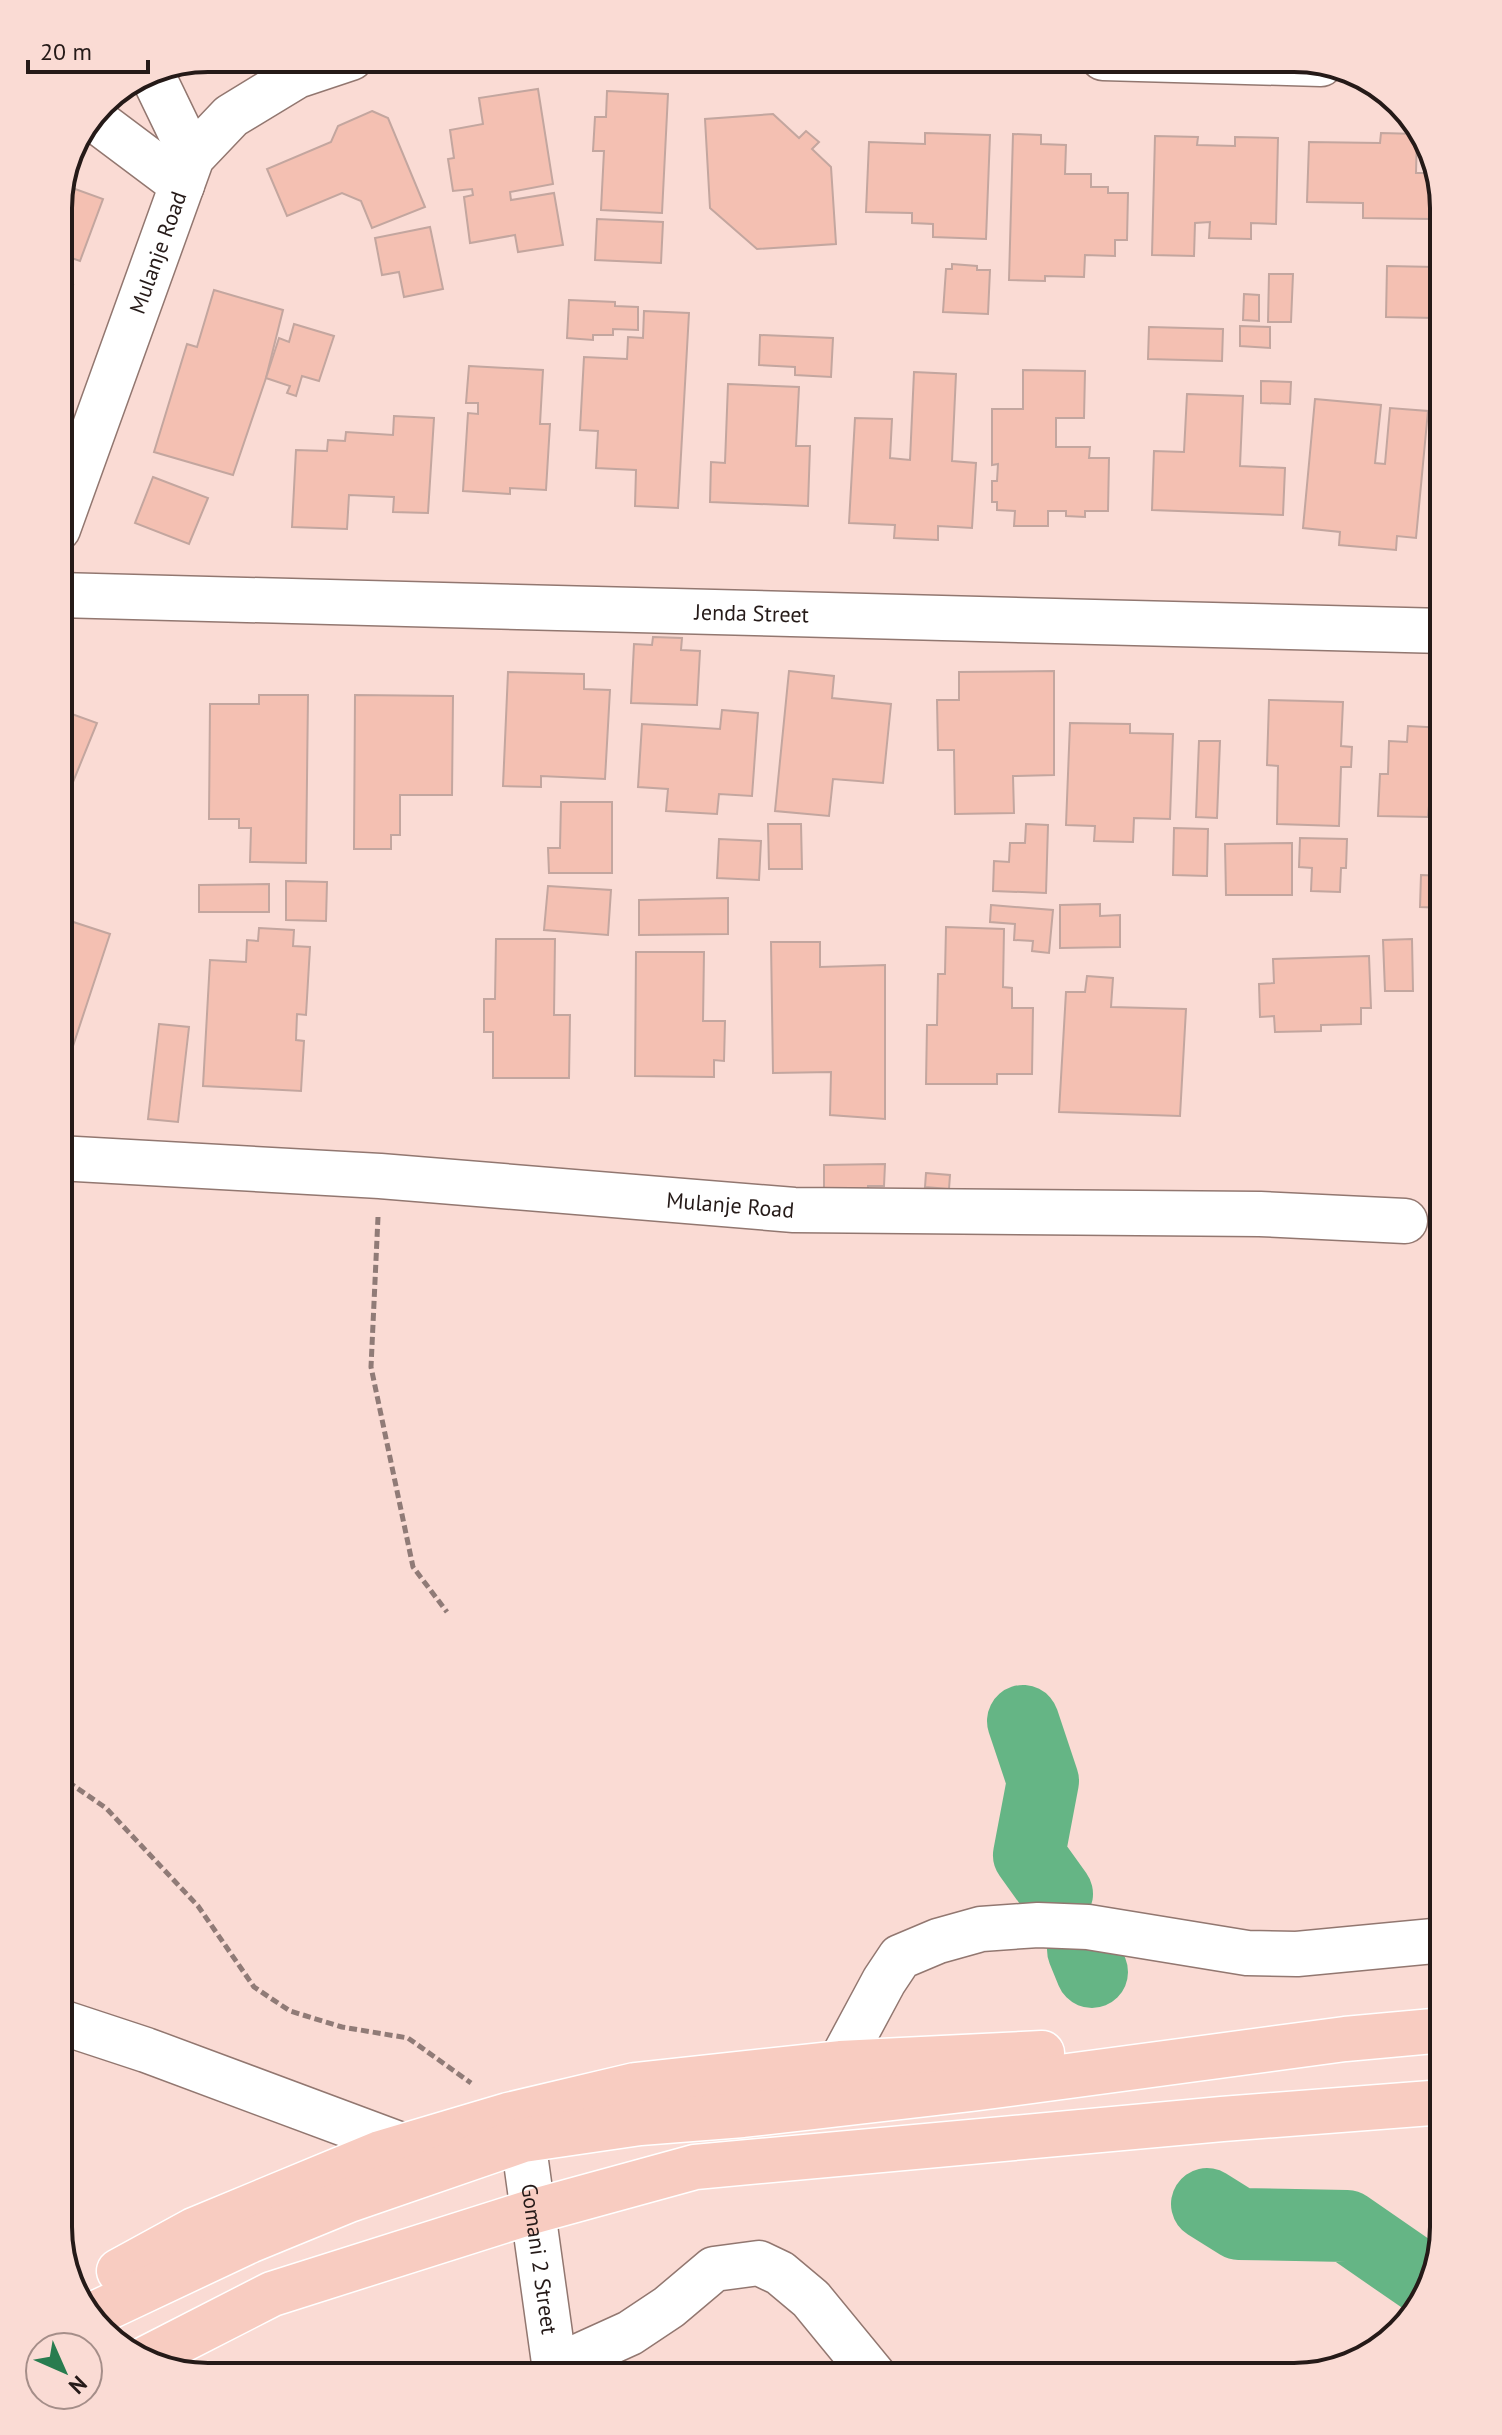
<svg xmlns="http://www.w3.org/2000/svg" width="1502" height="2435" viewBox="0 0 1502 2435" font-family="'PT Sans',sans-serif">
<style>
.lines{fill:none;stroke-linecap:round;stroke-linejoin:round}
.river{stroke:#65b585;stroke-width:72}
.building{fill:#f4c0b2;stroke:#c3a69f;stroke-width:2}
.minor-casing{stroke:#927770;stroke-width:47}
.major-casing{stroke:#fff;stroke-width:47}
.path{stroke:#907b77;stroke-width:5;stroke-dasharray:8 4;stroke-linecap:butt}
.minor{stroke:#fff;stroke-width:44}
.major{stroke:#f8ccc1;stroke-width:44}
.labels{text-anchor:middle;stroke-width:6;stroke-linejoin:round;paint-order:stroke}
.street-label{font-size:22px;fill:#251a18;stroke:#fadbd4}
.rim{fill:none;stroke:#251a18;stroke-width:4}
</style>
<rect width="100%" height="100%" fill="#fadbd4"/>
<g class="lines">
<g class="river">
<path d="M1023,1721L1043,1781L1029,1855L1057,1894"/>
<path d="M1083,1950L1092,1972"/>
<path d="M1207,2204L1239,2224L1347,2226L1428,2282"/>
</g>
</g>
<g class="building">
<path d="M538,89L553,184L510,192L511,200L554,193L563,245L518,252L515,235L470,243L464,197L473,195L472,189L453,191L448,159L454,158L450,130L483,124L479,98Z"/>
<path d="M607,91L668,94L662,213L601,210L604,151H593L595,117H606Z"/>
<path d="M372,111L388,118L425,207L372,228L361,201L342,193L287,216L267,169L331,142L338,126Z"/>
<path d="M773,114L799,138L806,131L819,142L812,149L831,167L836,244L757,249L710,208L705,119Z"/>
<path d="M925,133L990,135L986,239L933,237V224L912,223V213L866,212L869,142L925,144Z"/>
<path d="M1381,133L1417,134L1416,173H1434L1432,219L1363,218V203L1307,202L1309,142L1380,143Z"/>
<path d="M1013,134L1041,135V144L1066,145L1065,174H1091V187H1108V193H1128L1127,240H1115V256L1085,255L1084,277L1045,276V281L1009,280Z"/>
<path d="M1155,136L1198,137L1197,145L1235,146V137L1278,138L1276,224L1251,223V239L1209,238L1210,222L1195,223L1194,256L1152,255Z"/>
<path d="M64,185L103,199L80,261L63,255L58,268V198Z"/>
<path d="M597,219L663,222L661,263L595,260Z"/>
<path d="M430,227L443,289L404,297L399,272L382,275L375,238Z"/>
<path d="M952,264L977,266V270H990L988,314L943,312L946,269H952Z"/>
<path d="M1387,266L1435,267L1434,318L1386,317Z"/>
<path d="M1269,274H1293L1291,322H1268Z"/>
<path d="M58,280L73,285L58,322Z"/>
<path d="M214,290L283,310L266,378L233,475L154,452L187,344L197,347Z"/>
<path d="M1244,294L1259,295V321L1243,320Z"/>
<path d="M569,300L615,302V306L638,307V330L613,329V335H593V340L567,338Z"/>
<path d="M644,311L689,313L678,508L635,506L636,470L596,468L598,431L580,430L584,357L627,359L628,337L643,338Z"/>
<path d="M294,324L334,336L319,381L302,376L296,396L287,393L290,386L266,378L279,338L289,342Z"/>
<path d="M1240,326L1270,327V348L1240,346Z"/>
<path d="M1149,327L1223,329L1222,361L1148,359Z"/>
<path d="M760,335L833,338L831,377L795,375V367L759,365Z"/>
<path d="M469,366L543,370L540,424H550L546,490L510,488V494L463,491L468,413L478,414V403H466Z"/>
<path d="M1023,370L1085,371L1084,418H1056V447H1090L1089,458H1109L1108,511H1085V517L1066,516V511H1048V526H1014L1015,511L997,510V502H992V481H997L998,464L992,465V409H1023Z"/>
<path d="M914,372L956,374L952,461L976,463L972,528L938,526V540L894,538L895,525L849,523L855,418L892,419L890,458L910,460Z"/>
<path d="M1261,381L1291,382L1290,404L1261,403Z"/>
<path d="M728,384L799,387L796,446H810L808,506L710,502L711,462L725,463Z"/>
<path d="M1187,394L1243,396L1240,466L1285,468L1283,515L1152,510L1154,451L1184,452Z"/>
<path d="M1315,399L1381,405L1375,463L1385,464L1390,408L1428,411L1416,538L1397,536L1396,550L1339,545L1340,532L1303,528Z"/>
<path d="M394,416L434,418L428,513L393,512L394,497L349,495L347,529L292,527L296,450L327,451L328,440L345,441L346,432L393,435Z"/>
<path d="M153,477L208,498L189,544L135,523Z"/>
<path d="M653,637L682,638L681,650L700,651L697,705L631,703L634,644L652,645Z"/>
<path d="M789,671L834,676L832,698L891,704L883,783L833,779L829,816L775,811Z"/>
<path d="M1054,671V775L1013,776L1014,813L955,814L954,750H938L937,700H959V672Z"/>
<path d="M508,672L584,674V689L610,690L605,779L541,776V787L503,786Z"/>
<path d="M259,695H308L306,863L250,862L251,828H239V819H209L210,704H259Z"/>
<path d="M355,695L453,696L452,795H400V835H391V849H354Z"/>
<path d="M1269,700L1343,702L1341,746L1352,747L1351,767H1341L1339,826L1277,824L1278,766L1267,765Z"/>
<path d="M58,709L97,723L62,809L58,807Z"/>
<path d="M722,710L758,713L752,796L719,794L717,814L666,811L668,789L638,787L642,724L720,729Z"/>
<path d="M1070,723L1130,724V733L1173,734L1170,819L1134,818L1133,842L1094,841L1095,826L1066,825Z"/>
<path d="M1408,726L1444,728V807L1429,806L1428,817L1378,816L1380,774H1388L1389,741L1407,742Z"/>
<path d="M1199,741H1220L1217,818L1196,817Z"/>
<path d="M561,802H612V873H549L548,848H560Z"/>
<path d="M768,824H801L802,869H769Z"/>
<path d="M1026,824L1048,825L1046,893L993,891L994,861L1009,862L1010,843H1025Z"/>
<path d="M1174,828L1208,829L1207,876L1173,875Z"/>
<path d="M1300,838L1347,839L1346,868H1341L1340,892L1311,891L1312,868L1299,867Z"/>
<path d="M719,839L761,841L759,880L717,878Z"/>
<path d="M1292,843V895H1226L1225,844Z"/>
<path d="M1421,875L1444,876V908L1420,907Z"/>
<path d="M286,881L327,882L326,921L286,920Z"/>
<path d="M269,884V912H199V885Z"/>
<path d="M548,886L611,890L608,935L544,930Z"/>
<path d="M728,898V934L639,935V900Z"/>
<path d="M1100,904V916L1120,915V947L1060,948V905Z"/>
<path d="M991,905L1053,910L1049,953L1032,951L1033,941L1014,940L1015,924L990,922Z"/>
<path d="M58,917L110,934L72,1049L58,1045Z"/>
<path d="M946,927L1004,929L1003,987L1012,988V1008H1033L1032,1074H997V1084H926L927,1025H937L938,974H945Z"/>
<path d="M259,928L294,930L293,946L310,947L306,1015L297,1014L296,1040L304,1041L301,1091L203,1086L210,960L246,962L247,940L258,941Z"/>
<path d="M496,939H555L554,1015H570L569,1078H493V1032H484V999H495Z"/>
<path d="M1412,939L1413,991H1385L1383,940Z"/>
<path d="M771,942H820V967L885,965V1119L830,1115L831,1072L773,1073Z"/>
<path d="M636,952H704L703,1021H725L724,1061L714,1060V1077L635,1076Z"/>
<path d="M1369,956L1371,1008H1361V1024L1321,1025V1031L1275,1032L1274,1016L1260,1017L1259,984L1274,983L1273,959Z"/>
<path d="M1087,976L1113,978L1111,1007L1186,1009L1180,1116L1059,1112L1066,992H1085Z"/>
<path d="M159,1024L189,1027L178,1122L148,1119Z"/>
<path d="M885,1164L884,1186H868V1202L846,1203V1188H824V1165Z"/>
<path d="M926,1173L950,1175L949,1189L925,1187Z"/>
</g>
<g class="lines">
<g class="minor-casing">
<g id="minor">
<path d="M1103,58L1321,64"/>
<path d="M150,70L192,157"/>
<path d="M94,119L182,185"/>
<path id="s1" d="M58,529L192,157L231,116L297,76L351,58"/>
<path id="s2" d="M58,595L1444,631"/>
<path id="s3" d="M58,1158L380,1176L794,1210L1260,1214L1405,1221"/>
<path d="M58,2021L146,2050L404,2146"/>
<path d="M840,2063L884,1981L900,1957L938,1941L981,1929L1038,1925L1088,1927L1247,1953L1297,1954L1444,1940"/>
<path id="s4" d="M523,2140L556,2377"/>
<path d="M555,2367L630,2333L669,2307L714,2269L759,2263L780,2273L811,2299L875,2377"/>
</g>
</g>
<g class="major-casing">
<g id="major">
<path d="M119,2271L194,2230L380,2153L508,2115L635,2085L840,2063L1042,2053"/>
<path d="M92,2315L249,2241L349,2200L523,2140L640,2123L743,2115L971,2089L1345,2039L1444,2030"/>
<path d="M145,2359L272,2294L531,2212L695,2167L1222,2119L1444,2102"/>
</g>
</g>
<g class="path">
<path d="M378,1217L371,1367L413,1567L447,1612"/>
<path d="M58,1775L106,1808L198,1906L254,1987L290,2011L342,2027L408,2038L471,2083"/>
</g>
<use href="#minor" class="minor"/>
<use href="#major" class="major"/>
</g>
<g class="labels">
<g class="street-label">
<text dy="8" stroke="none"><textPath href="#s1" startOffset="294">Mulanje Road</textPath></text>
<text dy="8" stroke="none"><textPath href="#s2" startOffset="694">Jenda Street</textPath></text>
<text dy="8" stroke="none"><textPath href="#s3" startOffset="674">Mulanje Road</textPath></text>
<text dy="8" stroke="none"><textPath href="#s4" startOffset="120">Gomani 2 Street</textPath></text>
</g>
</g>
<path d="M0 0H1502V2435H0ZM208 72H1294A136 136 0 0 1 1430 208V2227A136 136 0 0 1 1294 2363H208A136 136 0 0 1 72 2227V208A136 136 0 0 1 208 72Z" fill="#fadbd4" fill-rule="evenodd"/>
<path class="rim" d="M208 72H1294A136 136 0 0 1 1430 208V2227A136 136 0 0 1 1294 2363H208A136 136 0 0 1 72 2227V208A136 136 0 0 1 208 72Z"/>
<g transform="translate(64 2371) rotate(135)"><circle r="38" fill="#fadbd4" stroke="#a58e89" stroke-width="2"/>
<path d="M0-6L14 30L0 20L-14 30Z" fill="#287c4f"/>
<text y="-12" font-size="22" font-weight="bold" text-anchor="middle" fill="#251a18">N</text>
</g>
<path d="M28 60v12h120v-12" fill="none" stroke="#251a18" stroke-width="4"/>
<text x="40" y="60" font-size="24" fill="#251a18" stroke="#fadbd4" stroke-width="6" paint-order="stroke">20 m</text>
</svg>
